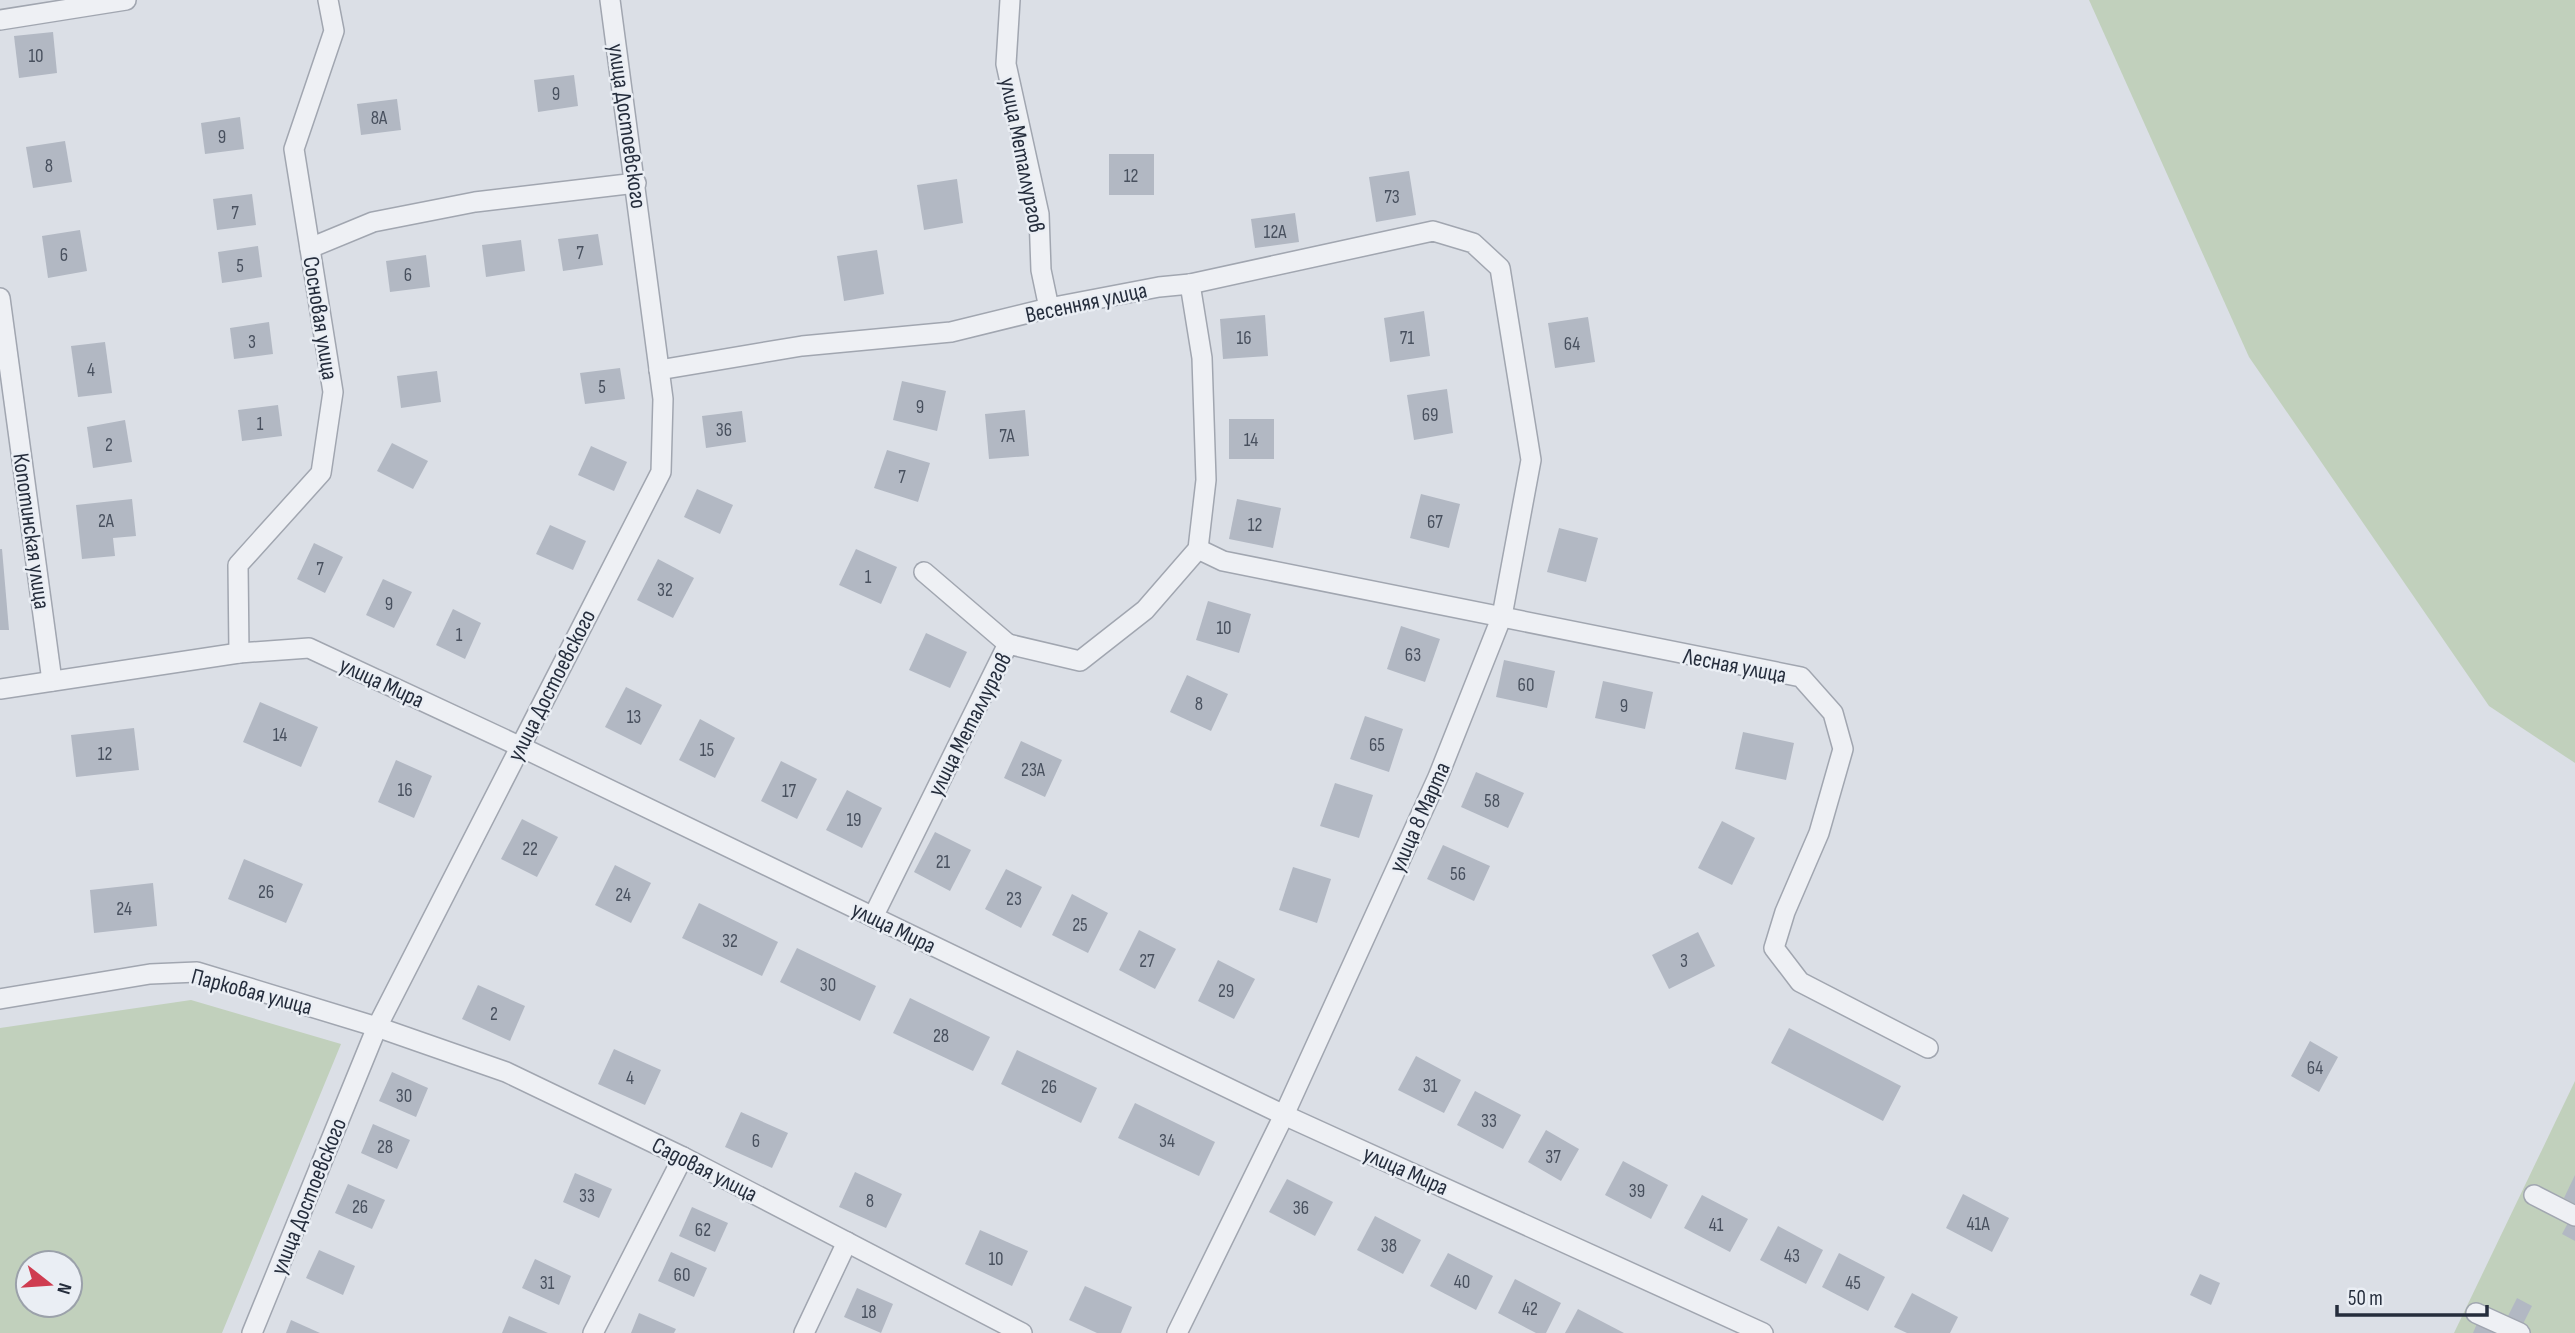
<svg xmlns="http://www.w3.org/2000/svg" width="2575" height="1333" viewBox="0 0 2575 1333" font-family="'Sofia Sans Condensed',sans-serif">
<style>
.green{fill:#c1d0bc;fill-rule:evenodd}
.building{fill:#b2b8c3}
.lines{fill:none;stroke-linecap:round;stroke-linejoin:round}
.minor-casing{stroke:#a1a6b0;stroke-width:22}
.minor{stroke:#eef0f4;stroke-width:19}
.labels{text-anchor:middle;stroke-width:5;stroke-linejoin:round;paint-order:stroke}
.number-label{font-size:19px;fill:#48505e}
.street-label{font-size:23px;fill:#252d3c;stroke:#eaeef4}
</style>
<rect width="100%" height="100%" fill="#dbdfe6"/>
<g class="green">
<path d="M2089,0H2575V763L2489,706L2249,357Z"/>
<path d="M191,1000L341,1044L222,1333H0V1028ZM28,1263H70V1305H28Z"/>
<path d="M2575,1081V1333H2454Z"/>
</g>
<g class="building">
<path d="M53,32L57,73L19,78L14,36Z"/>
<path d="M574,75L578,106L538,112L534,80Z"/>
<path d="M397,99L401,130L361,135L357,104Z"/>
<path d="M240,117L244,149L205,154L201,123Z"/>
<path d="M65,141L72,182L33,188L26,147Z"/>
<rect x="1109" y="154" width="45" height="41"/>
<path d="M1409,171L1416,215L1376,222L1369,177Z"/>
<path d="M957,179L963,223L924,230L917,185Z"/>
<path d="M252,194L256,225L217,230L213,199Z"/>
<path d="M1295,213L1299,242L1255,248L1251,219Z"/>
<path d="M80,230L87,271L48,278L42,236Z"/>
<path d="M598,234L603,265L563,271L558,239Z"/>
<path d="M521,240L525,271L486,277L482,245Z"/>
<path d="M258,246L262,277L222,283L218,252Z"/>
<path d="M877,250L884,294L844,301L837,256Z"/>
<path d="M426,255L430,287L390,292L386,261Z"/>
<path d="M1424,311L1430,356L1390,362L1384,318Z"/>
<path d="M1265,315L1268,356L1223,359L1220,319Z"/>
<path d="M1588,317L1595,362L1555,368L1548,323Z"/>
<path d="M269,322L273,354L234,359L230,328Z"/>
<path d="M105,342L112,393L78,397L71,346Z"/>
<path d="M620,368L625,399L585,404L580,373Z"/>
<path d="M437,371L441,402L401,408L397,376Z"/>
<path d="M902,381L946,391L937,431L893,420Z"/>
<path d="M1447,389L1453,433L1414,440L1407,395Z"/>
<path d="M278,405L282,436L242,441L238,410Z"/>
<path d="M1025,410L1029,456L989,459L985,414Z"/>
<path d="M742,411L746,442L706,448L702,416Z"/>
<rect x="1229" y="419" width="45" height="40"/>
<path d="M125,420L132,462L93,468L87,427Z"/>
<path d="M392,443L428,461L413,489L377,471Z"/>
<path d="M591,446L627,462L614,491L578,475Z"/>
<path d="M887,450L930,463L918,502L874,488Z"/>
<path d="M697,489L733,505L720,534L684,517Z"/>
<path d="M1421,494L1460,504L1449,548L1410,538Z"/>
<path d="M132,499L136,536L113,538L115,556L82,559L76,505Z"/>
<path d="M1237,499L1281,508L1273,548L1229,539Z"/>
<path d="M550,525L586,541L573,570L536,554Z"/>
<path d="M1559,528L1598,538L1586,582L1547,572Z"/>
<path d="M314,543L343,557L325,593L297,579Z"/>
<path d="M0,549H2L9,630H0Z"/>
<path d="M856,549L897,567L881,604L839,585Z"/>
<path d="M658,559L694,578L673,618L637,600Z"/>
<path d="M383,579L412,592L394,628L366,615Z"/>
<path d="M1208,601L1251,614L1239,653L1196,640Z"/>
<path d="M453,609L481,623L465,659L436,645Z"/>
<path d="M1401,626L1440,639L1425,682L1387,669Z"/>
<path d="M926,633L967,652L950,688L909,670Z"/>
<path d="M1504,660L1555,671L1547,708L1496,697Z"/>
<path d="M1187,675L1228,694L1211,731L1170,712Z"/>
<path d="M1603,681L1653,692L1645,729L1595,718Z"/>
<path d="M626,687L662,705L641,745L605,727Z"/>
<path d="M260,702L318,727L301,767L243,742Z"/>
<path d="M1365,716L1403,729L1389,772L1350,759Z"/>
<path d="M700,719L735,738L715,778L679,760Z"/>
<path d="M134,728L139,770L76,777L71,735Z"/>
<path d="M1743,732L1794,743L1786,780L1735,769Z"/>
<path d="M1021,741L1062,760L1045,797L1004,778Z"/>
<path d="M396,760L432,776L414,818L378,802Z"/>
<path d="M781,761L817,779L797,819L761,801Z"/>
<path d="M1476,772L1524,793L1508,828L1461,807Z"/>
<path d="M1335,783L1373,795L1359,838L1320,826Z"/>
<path d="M847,790L882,808L862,848L826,830Z"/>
<path d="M522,819L558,837L537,877L501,859Z"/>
<path d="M1722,821L1755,838L1732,885L1698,868Z"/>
<path d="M935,832L971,850L950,891L914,872Z"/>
<path d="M1443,845L1490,866L1474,901L1427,879Z"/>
<path d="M244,859L303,884L286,923L228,899Z"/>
<path d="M615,865L651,883L631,923L595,905Z"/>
<path d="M1293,867L1331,879L1317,923L1279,910Z"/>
<path d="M1006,869L1042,887L1021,928L985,909Z"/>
<path d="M153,883L157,926L94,933L90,890Z"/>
<path d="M1072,894L1108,913L1088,953L1052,935Z"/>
<path d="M699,903L778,942L762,976L682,938Z"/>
<path d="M1139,930L1176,949L1155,989L1119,970Z"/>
<path d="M1698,932L1715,966L1669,989L1652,955Z"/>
<path d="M797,948L876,986L860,1021L780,982Z"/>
<path d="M1218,960L1255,979L1234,1019L1198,1001Z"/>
<path d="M478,985L525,1006L510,1041L462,1019Z"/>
<path d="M910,998L990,1037L973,1071L893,1033Z"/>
<path d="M1789,1028L1901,1086L1883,1121L1771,1063Z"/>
<path d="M2310,1041L2338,1057L2319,1092L2291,1076Z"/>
<path d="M614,1049L661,1070L645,1105L598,1084Z"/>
<path d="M1017,1050L1097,1088L1081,1123L1001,1084Z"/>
<path d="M1416,1056L1461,1080L1444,1113L1398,1090Z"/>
<path d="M392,1072L428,1088L416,1117L379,1101Z"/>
<path d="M1475,1091L1521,1115L1503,1149L1457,1125Z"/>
<path d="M1135,1103L1215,1142L1199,1176L1118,1138Z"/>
<path d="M741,1112L788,1133L772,1168L725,1147Z"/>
<path d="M373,1124L410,1140L397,1169L361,1153Z"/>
<path d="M1546,1130L1579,1149L1561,1181L1528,1162Z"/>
<path d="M1623,1161L1668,1185L1651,1219L1605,1195Z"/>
<path d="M855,1172L902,1194L886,1228L839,1207Z"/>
<path d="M575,1173L612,1189L599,1218L563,1202Z"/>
<path d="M2575,1175V1204L2564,1198Z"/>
<path d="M1287,1179L1333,1202L1315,1236L1269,1212Z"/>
<path d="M348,1184L385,1200L372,1229L335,1213Z"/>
<path d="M1963,1194L2009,1218L1992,1252L1946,1228Z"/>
<path d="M1702,1195L1748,1219L1730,1252L1684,1228Z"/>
<path d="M692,1207L728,1223L715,1252L679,1236Z"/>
<path d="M1375,1216L1421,1240L1403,1274L1357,1250Z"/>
<path d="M2570,1219L2575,1222V1241L2562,1234Z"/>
<path d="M1778,1226L1823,1250L1806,1284L1760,1260Z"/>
<path d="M980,1230L1028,1251L1012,1286L965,1264Z"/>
<path d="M319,1250L355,1266L343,1295L306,1278Z"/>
<path d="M671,1252L707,1268L694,1297L658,1281Z"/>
<path d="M1448,1253L1493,1276L1476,1310L1430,1286Z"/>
<path d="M1839,1253L1885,1277L1868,1311L1822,1287Z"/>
<path d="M535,1259L571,1276L559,1305L522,1288Z"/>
<path d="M2200,1274L2220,1283L2211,1305L2190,1295Z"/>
<path d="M1515,1279L1561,1303L1546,1333H1536L1498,1313Z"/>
<path d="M1085,1286L1132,1307L1121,1333H1097L1069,1320Z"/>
<path d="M857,1288L893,1304L881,1333L844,1317Z"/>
<path d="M1912,1293L1958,1317L1950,1333H1907L1894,1327Z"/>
<path d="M2517,1298L2532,1306L2521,1328L2506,1320Z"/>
<path d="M1578,1309L1624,1333H1565Z"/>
<path d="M639,1313L676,1329L674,1333H631Z"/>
<path d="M509,1316L548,1333H502Z"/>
<path d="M291,1320L320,1333H286Z"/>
<path d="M2478,1321L2502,1333H2473Z"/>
</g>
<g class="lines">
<g class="minor-casing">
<g id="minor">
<path d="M1010,0L1006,64L1039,214L1041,270L1049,308"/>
<path d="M0,20L126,0"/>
<path d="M310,248L373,222L475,202L636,183"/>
<path d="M0,298L52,681"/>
<path d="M659,370L802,346L951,332L1049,308L1159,287L1190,284L1433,231L1473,243L1500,268L1531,460L1502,616L1438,777L1284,1115L1177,1333"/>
<path d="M1198,549L1223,561L1801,677L1833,713L1843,749L1819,833L1785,912L1774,948L1800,982L1928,1048"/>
<path d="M924,572L1008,644"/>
<path d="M239,653L238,565L321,473L333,392L294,149L334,31L328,0"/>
<path d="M0,689L239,653L309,648L519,746L1284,1115L1763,1333"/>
<path d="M873,917L1008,644L1080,661L1145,610L1198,549L1206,480L1202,358L1190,284"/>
<path d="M0,999L150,974L197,972L377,1027L506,1072L683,1157L1022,1333"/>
<path d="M2534,1195L2575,1216"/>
<path d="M2476,1313L2520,1333"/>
<path d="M252,1333L377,1027L661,472L663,399L610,0"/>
<path d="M593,1333L683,1157"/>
<path d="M804,1333L847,1242"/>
</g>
</g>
<use href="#minor" class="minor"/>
</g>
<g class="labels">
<g class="number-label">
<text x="36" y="62">10</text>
<text x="556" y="100">9</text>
<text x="379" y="124">8А</text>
<text x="222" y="143">9</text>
<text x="49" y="172">8</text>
<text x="1131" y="182">12</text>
<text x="1392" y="203">73</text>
<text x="235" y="219">7</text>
<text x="1275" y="238">12А</text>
<text x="580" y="259">7</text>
<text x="64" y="261">6</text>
<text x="240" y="272">5</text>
<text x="408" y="281">6</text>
<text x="1244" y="344">16</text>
<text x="1407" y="344">71</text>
<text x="252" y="348">3</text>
<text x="1572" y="350">64</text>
<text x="91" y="376">4</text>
<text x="602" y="393">5</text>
<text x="920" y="413">9</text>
<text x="1430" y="421">69</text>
<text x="260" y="430">1</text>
<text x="724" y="436">36</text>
<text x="1007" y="442">7А</text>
<text x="1251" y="446">14</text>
<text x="109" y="451">2</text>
<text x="902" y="483">7</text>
<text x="106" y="527">2А</text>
<text x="1435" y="528">67</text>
<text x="1255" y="531">12</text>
<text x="320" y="575">7</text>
<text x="868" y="583">1</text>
<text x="665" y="596">32</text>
<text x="389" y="610">9</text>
<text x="1224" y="634">10</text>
<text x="459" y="641">1</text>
<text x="1413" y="661">63</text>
<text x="1526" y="691">60</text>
<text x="1199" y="710">8</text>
<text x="1624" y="712">9</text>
<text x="634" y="723">13</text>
<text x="280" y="741">14</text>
<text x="1377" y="751">65</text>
<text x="707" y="756">15</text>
<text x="105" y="760">12</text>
<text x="1033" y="776">23А</text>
<text x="405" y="796">16</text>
<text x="789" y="797">17</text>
<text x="1492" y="807">58</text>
<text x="854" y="826">19</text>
<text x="530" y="855">22</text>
<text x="943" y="868">21</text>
<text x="1458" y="880">56</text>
<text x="266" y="898">26</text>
<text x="623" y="901">24</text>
<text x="1014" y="905">23</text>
<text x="124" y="915">24</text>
<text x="1080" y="931">25</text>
<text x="730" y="947">32</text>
<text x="1147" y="967">27</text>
<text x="1684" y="967">3</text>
<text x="828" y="991">30</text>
<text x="1226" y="997">29</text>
<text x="494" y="1020">2</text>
<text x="941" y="1042">28</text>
<text x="2315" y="1074">64</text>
<text x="630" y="1084">4</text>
<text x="1430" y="1092">31</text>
<text x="1049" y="1093">26</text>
<text x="404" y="1102">30</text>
<text x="1489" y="1127">33</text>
<text x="756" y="1147">6</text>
<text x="1167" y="1147">34</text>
<text x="385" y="1153">28</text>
<text x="1553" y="1163">37</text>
<text x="1637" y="1197">39</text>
<text x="587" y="1202">33</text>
<text x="870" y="1207">8</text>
<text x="360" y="1213">26</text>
<text x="1301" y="1214">36</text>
<text x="1978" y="1230">41А</text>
<text x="1716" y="1231">41</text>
<text x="703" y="1236">62</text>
<text x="1389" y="1252">38</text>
<text x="1792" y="1262">43</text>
<text x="996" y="1265">10</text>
<text x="682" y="1281">60</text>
<text x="1462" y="1288">40</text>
<text x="547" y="1289">31</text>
<text x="1853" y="1289">45</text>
<text x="1530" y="1315">42</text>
<text x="869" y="1318">18</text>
</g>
<g class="street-label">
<text transform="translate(628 126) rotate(82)" y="8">улица Достоевского</text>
<text transform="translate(1023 155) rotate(79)" y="8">улица Металлургов</text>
<text transform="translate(1086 302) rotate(-12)" y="8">Весенняя улица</text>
<text transform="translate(321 318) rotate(81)" y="8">Сосновая улица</text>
<text transform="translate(32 531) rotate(82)" y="8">Копотинская улица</text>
<text transform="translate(1735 665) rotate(11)" y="8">Лесная улица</text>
<text transform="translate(382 682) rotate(25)" y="8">улица Мира</text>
<text transform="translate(551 685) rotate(-63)" y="8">улица Достоевского</text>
<text transform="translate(969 724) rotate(-63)" y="8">улица Металлургов</text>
<text transform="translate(1419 817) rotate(-66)" y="8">улица 8 Марта</text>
<text transform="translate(894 927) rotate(26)" y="8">улица Мира</text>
<text transform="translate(252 991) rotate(15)" y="8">Парковая улица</text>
<text transform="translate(705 1169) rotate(27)" y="8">Садовая улица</text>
<text transform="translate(1406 1170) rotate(24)" y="8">улица Мира</text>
<text transform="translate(308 1196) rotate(-68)" y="8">улица Достоевского</text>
</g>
</g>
<g transform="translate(49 1284) rotate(107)"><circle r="33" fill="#eaeef4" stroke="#9ba1aa" stroke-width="2"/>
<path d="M0-5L12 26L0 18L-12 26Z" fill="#cf3c50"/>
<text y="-10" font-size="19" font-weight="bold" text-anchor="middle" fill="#252d3c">N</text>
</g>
<path d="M2337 1305v10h150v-10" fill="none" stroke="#252d3c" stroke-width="3.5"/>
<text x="2348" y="1305" font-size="21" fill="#252d3c" stroke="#eaeef4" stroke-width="5" paint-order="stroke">50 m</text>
</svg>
